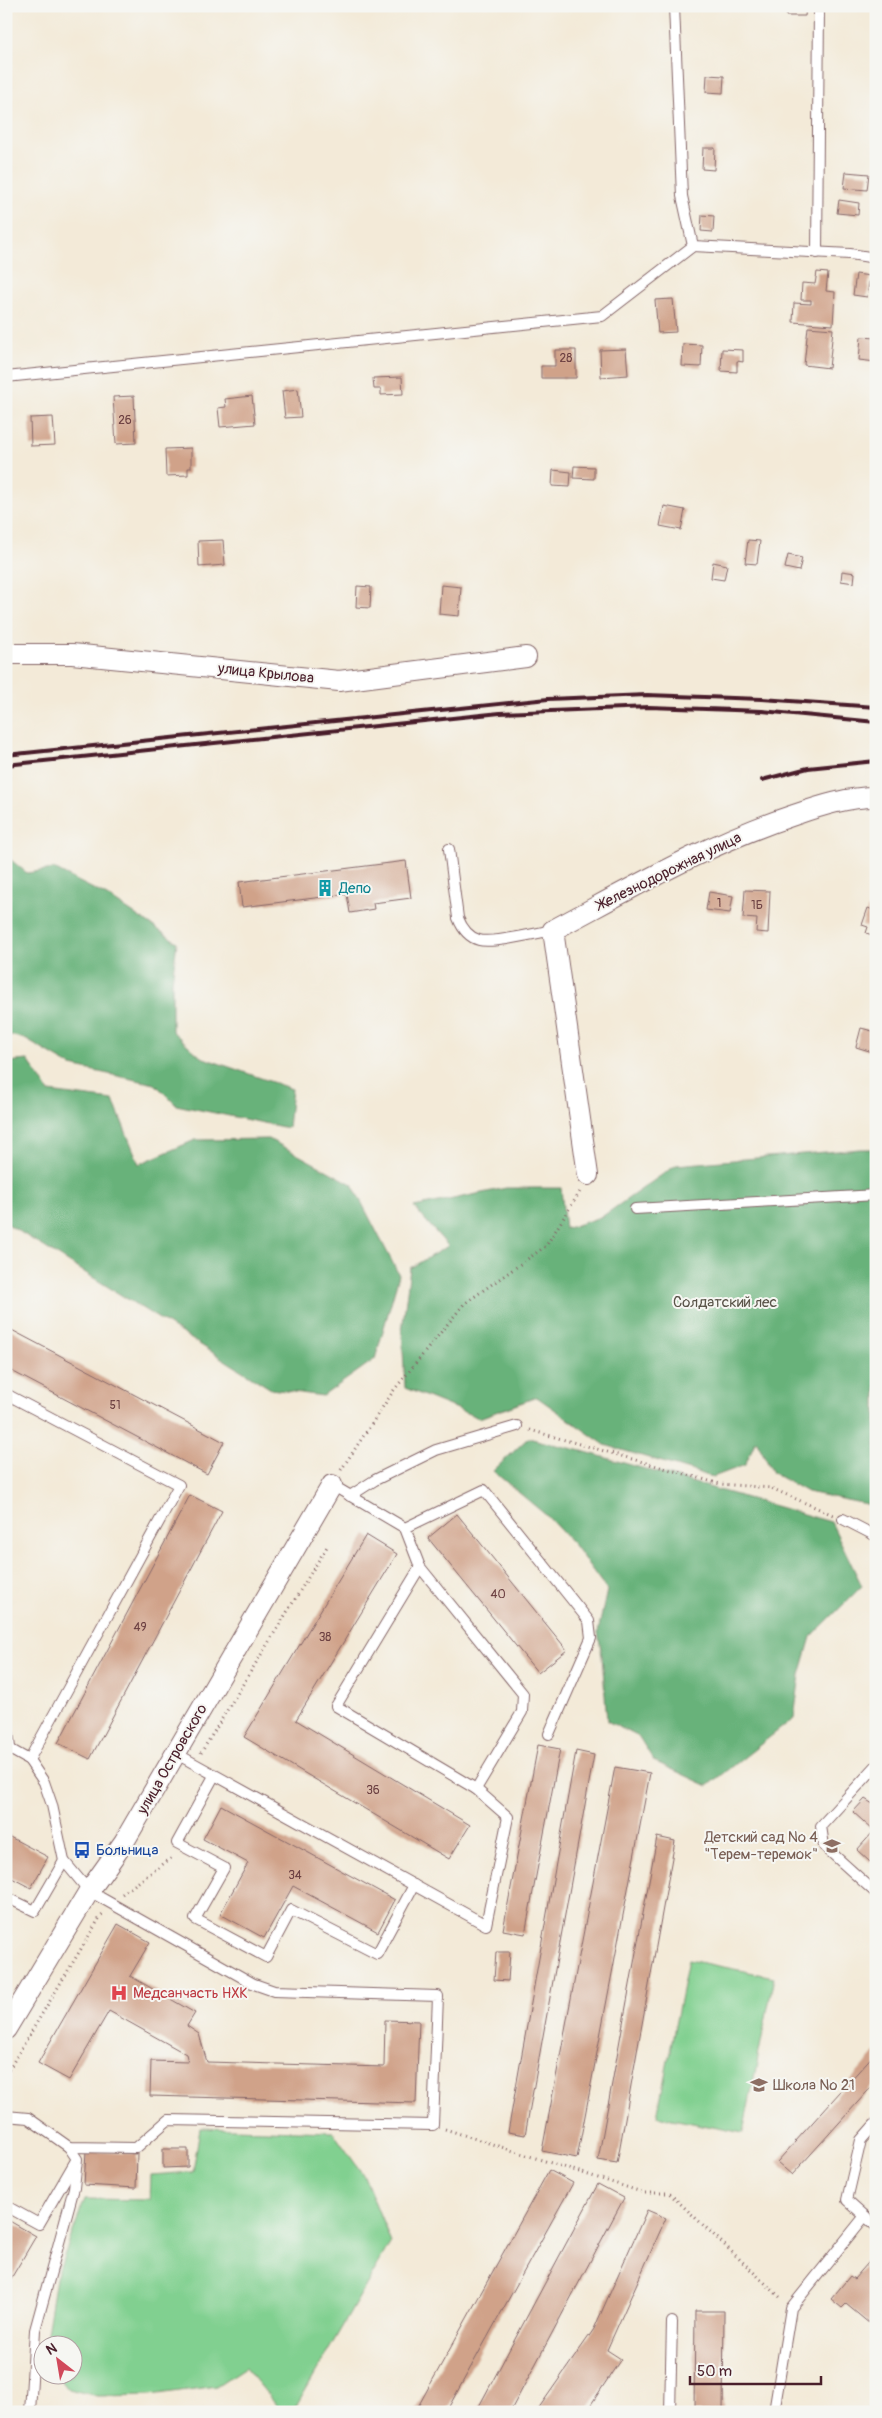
<svg xmlns="http://www.w3.org/2000/svg" width="882" height="2418" viewBox="0 0 882 2418" font-family="Pangolin,sans-serif">
<style>
.green{fill:#81d090;stroke:#66785e}
.forest{fill:#68b27a;stroke:#596852}
.building{fill:#d0a289}
.lines{fill:none;stroke-linecap:round;stroke-linejoin:round}
.lane-casing{stroke:#856668;stroke-width:12}
.street-casing{stroke:#856668;stroke-width:22}
.path{stroke:#856668;stroke-width:3;stroke-dasharray:1 4;stroke-linecap:butt}
.lane{stroke:#fff;stroke-width:10}
.street{stroke:#fff;stroke-width:20}
.rail{stroke:#4a1f2b;stroke-width:4}
.labels{text-anchor:middle;stroke-width:4;stroke-linejoin:round;paint-order:stroke}
.number-label{font-size:12px;fill:#6c4042}
.street-label{font-size:15px;fill:#4a1f2b;stroke:#f6f6f2}
.culture-label{font-size:15px;fill:#0d838f;stroke:#f6f6f2;text-anchor:start}
.park-label{font-size:15px;fill:#5a5449;stroke:#f6f6f2}
.education-label{font-size:15px;fill:#785e54;stroke:#f6f6f2;text-anchor:end}
.transit-label{font-size:15px;fill:#164399;stroke:#f6f6f2;text-anchor:start}
.health-label{font-size:15px;fill:#be3a42;stroke:#f6f6f2;text-anchor:start}
</style>
<rect width="100%" height="100%" fill="#f6f6f2"/>
<filter id="ink" filterUnits="userSpaceOnUse"><feTurbulence type="fractalNoise" baseFrequency=".02" numOctaves="2"/><feDisplacementMap in="SourceGraphic" scale="10" xChannelSelector="R" yChannelSelector="G"/><feConvolveMatrix kernelMatrix="1 2 1 2 8 2 1 2 1" color-interpolation-filters="sRGB"/></filter>
<filter id="wash" filterUnits="userSpaceOnUse"><feTurbulence type="fractalNoise" baseFrequency=".0096" numOctaves="4" result="noise"/><feDisplacementMap in="SourceGraphic" scale="20" xChannelSelector="R" yChannelSelector="G"/><feGaussianBlur stdDeviation="1.12" result="paint"/><feColorMatrix in="noise" values="0 0 0 0 0 0 0 0 0 0 0 0 0 0 0 0 0 1.4 0 .05"/><feComposite in="paint" operator="in"/></filter>
<g filter="url(#wash)">
<rect width="100%" height="100%" fill="#f3ead8"/>
<g class="green">
<path d="M688,1960L774,1977L743,2133L657,2116Z"/>
<path d="M200,2128L333,2132L364,2176L391,2242L293,2412H282L245,2367L216,2386L151,2395L97,2396L68,2389L58,2376H72V2346L45,2345L56,2278L85,2199L150,2200L151,2175L193,2172Z"/>
</g>
<g class="forest">
<path d="M6,856L27,873L54,869L107,896L177,942L172,981V1031L201,1057L292,1089L288,1128L176,1105L155,1084L71,1066L25,1039L6,1034Z"/>
<path d="M28,1060L49,1092L113,1100L139,1164L195,1140L269,1139L352,1184L399,1275L375,1359L323,1396L271,1389L6,1223V1062Z"/>
<path d="M860,1149H876V1506L807,1492L773,1473L756,1440L745,1465L713,1477L605,1445L537,1397L479,1418L405,1388L402,1331L410,1268L448,1246L414,1207L506,1188H561L565,1229L603,1216L676,1165Z"/>
<path d="M528,1438L582,1451L831,1522L862,1586L811,1637L800,1675L794,1718L708,1786L654,1761L639,1737L607,1721L602,1656L598,1632L607,1590L574,1545L547,1516L493,1471Z"/>
</g>
<g id="blocks">
<g class="building">
<path d="M787,6H806L805,16H786Z"/>
<rect x="821" y="6" width="20" height="5"/>
<path d="M707,75L724,76L723,93L706,92Z"/>
<path d="M703,148H715L714,170L702,169Z"/>
<path d="M846,172L869,174L867,190L844,188Z"/>
<path d="M839,200L859,203L858,215L837,213Z"/>
<path d="M702,215L714,216L713,232L701,231Z"/>
<path d="M817,272L828,273L826,291L835,292L833,325L793,322L794,303L811,304V300H801L802,283L815,284Z"/>
<path d="M856,274L870,276L867,297L853,295Z"/>
<path d="M673,299L676,332L658,333L655,300Z"/>
<path d="M808,327L833,329L829,368L804,365Z"/>
<path d="M861,337L876,338V362L859,360Z"/>
<path d="M683,344L702,345L701,367L682,366Z"/>
<path d="M626,349L628,375L601,377L600,350Z"/>
<path d="M722,349L743,350V362L737,361V372L721,371Z"/>
<path d="M555,350H576V378H541V366H555Z"/>
<path d="M402,377L403,394L381,395V389H374L373,378Z"/>
<path d="M298,389L301,417L285,418L282,391Z"/>
<path d="M134,396L136,443L116,444L113,397Z"/>
<path d="M252,396L255,424L220,427L218,408L226,407L225,399Z"/>
<path d="M53,417L55,445L31,446L30,418Z"/>
<path d="M191,448V468H188V475L166,476L165,449Z"/>
<path d="M574,466L594,467V479L573,478Z"/>
<path d="M553,470L571,472L570,487L552,486Z"/>
<path d="M664,506L685,510L681,530L660,526Z"/>
<path d="M223,540L225,565L199,567L198,541Z"/>
<path d="M748,540L760,541L757,564L745,563Z"/>
<path d="M788,555L802,558L799,571L785,568Z"/>
<path d="M713,562L727,565L724,580L711,578Z"/>
<path d="M842,571L855,573L854,583L841,581Z"/>
<path d="M441,585L461,587L459,616L439,614Z"/>
<path d="M357,586L371,587L370,608L356,607Z"/>
<path d="M406,861L411,898L373,903L374,909L350,913L347,894L242,907L239,882Z"/>
<path d="M745,890L770,891L768,933L756,932L757,919L743,918Z"/>
<path d="M709,892L733,896L730,913L706,910Z"/>
<path d="M868,908L876,911V936L866,933L868,927L862,925Z"/>
<path d="M861,1028L876,1032V1053L856,1047Z"/>
<path d="M6,1327L224,1442L207,1474L6,1368Z"/>
<path d="M190,1495L222,1511L90,1759L58,1743Z"/>
<path d="M457,1514L567,1650L538,1673L428,1538Z"/>
<path d="M366,1535L397,1554L296,1720L470,1825L449,1859L244,1737Z"/>
<path d="M538,1745L560,1749L525,1934L503,1930Z"/>
<path d="M576,1751L594,1755L525,2135L508,2132Z"/>
<path d="M615,1767L650,1773L577,2158L542,2151Z"/>
<path d="M865,1799L876,1806V1855L870,1862L857,1850L874,1831L853,1812Z"/>
<path d="M221,1805L395,1900L378,1932L293,1886L264,1938L220,1914L248,1863L203,1839Z"/>
<path d="M6,1835L48,1857L31,1888L6,1875Z"/>
<path d="M657,1837L675,1841L617,2163L598,2160Z"/>
<path d="M118,1924L150,1942L130,1976L195,2013L187,2026L199,2034L207,2062L384,2067L385,2020L419,2021L416,2103L150,2096L151,2061L188,2062L186,2054L109,2011L69,2080L38,2063Z"/>
<path d="M496,1952H510L508,1981L494,1980Z"/>
<path d="M876,2052V2082L792,2175L777,2162Z"/>
<path d="M163,2149H188V2167L163,2168Z"/>
<path d="M86,2151L137,2154L136,2188L84,2185Z"/>
<path d="M549,2170L573,2183L446,2412H415Z"/>
<path d="M598,2184L624,2198L510,2412H476Z"/>
<path d="M647,2210L666,2218L607,2350L621,2359L586,2412H536L594,2329Z"/>
<path d="M6,2219L36,2236L6,2287Z"/>
<path d="M875,2255L876,2256V2329L846,2304L842,2308L831,2299L850,2276L854,2279Z"/>
<path d="M695,2311H724L723,2412H694Z"/>
</g>
</g>
</g>
<g filter="url(#ink)">
<use href="#blocks" fill-opacity="0" stroke="#856668" stroke-width="1"/>
<g class="lines">
<g class="lane-casing">
<g id="lane">
<path d="M674,6L682,196L693,246L850,254L876,258"/>
<path d="M817,253L819,6"/>
<path d="M6,377L602,316L693,246"/>
<path d="M449,849L458,918C462,928 468,937 479,940C492,944 537,933 553,930"/>
<path d="M635,1209L876,1195"/>
<path d="M6,1394L179,1485L29,1760"/>
<path d="M332,1485L405,1528L484,1490L589,1621L591,1638L549,1734"/>
<path d="M350,1496L375,1480L436,1450L517,1426"/>
<path d="M843,1519L876,1536"/>
<path d="M405,1528L420,1567L523,1694L522,1712L476,1789"/>
<path d="M6,1714L10,1748"/>
<path d="M6,1747L29,1760L44,1782L52,1805L64,1861L89,1891L254,1984L274,1991L438,1996L433,2125L168,2120L136,2148L69,2147L28,2118L6,2116"/>
<path d="M175,1753L486,1925L508,1817L476,1789L336,1706L420,1567"/>
<path d="M876,1766L821,1826L824,1846L876,1893"/>
<path d="M214,1776L177,1843L224,1868L195,1919L266,1957L291,1910L377,1954L414,1885"/>
<path d="M6,1897L35,1911L64,1861"/>
<path d="M876,2123L861,2140L847,2200L876,2226"/>
<path d="M6,2206L39,2224L75,2162"/>
<path d="M30,2412L35,2330L74,2188L77,2159L69,2147"/>
<path d="M670,2412L672,2322"/>
<path d="M774,2412L791,2308L865,2216"/>
</g>
</g>
<g class="street-casing">
<g id="street">
<path d="M6,654H72L339,681L526,657"/>
<path d="M588,1175L553,930C632,888 709,843 794,815C820,806 848,797 876,797"/>
<path d="M6,2029L89,1891L124,1842L332,1485"/>
</g>
</g>
<g class="path">
<path d="M530,1430L720,1484L771,1488L833,1515"/>
<path d="M341,1470L394,1390L464,1304L546,1246L581,1190"/>
<path d="M201,1753L328,1545"/>
<path d="M122,1894L174,1856"/>
<path d="M6,2074L102,1914"/>
<path d="M445,2129L645,2193H669L782,2299"/>
</g>
<use href="#lane" class="lane"/>
<use href="#street" class="street"/>
<g class="rail">
<path d="M6,755L548,699L647,695L762,699L876,707"/>
<path d="M6,765L500,713L649,707L762,711L876,722"/>
<path d="M762,780L808,768L876,761"/>
</g>
</g>
</g>
<defs>
<g id="building-bare" transform="scale(1.35)"><path d="M-4-6H4V6H1V3H-1V6H-4ZM-2.5-4.3h1.7v1.8h-1.7ZM.8-4.3h1.7v1.8H.8ZM-2.5-1h1.7V.8h-1.7ZM.8-1h1.7V.8H.8Z" fill="#0f9aa8" stroke="#f6f6f2" stroke-width="2.5" paint-order="stroke"/></g>
<g id="school-bare" transform="scale(1.35)"><path d="M0-5L7-2L0 1L-7-2ZM-4 1L0 2.5L4 1V4Q0 6-4 4Z" fill="#8d6e63" stroke="#f6f6f2" stroke-width="2.5" paint-order="stroke"/></g>
<g id="bus-bare" transform="scale(1.35)"><path d="M-5-6H5V4H4V6H2V4H-2V6H-4V4H-5ZM-3.5-4V0h7V-4ZM-3.5 1.2v1.5H-2V1.2ZM2 1.2v1.5H3.5V1.2Z" fill="#1a4fb4" stroke="#f6f6f2" stroke-width="2.5" paint-order="stroke"/></g>
<g id="hospital-bare" transform="scale(1.35)"><path d="M-5-5h3v3.5h4V-5h3V5h-3V1.5h-4V5h-3Z" fill="#e0444e" stroke="#f6f6f2" stroke-width="2.5" paint-order="stroke"/></g>
</defs>
<g fill-rule="evenodd">
<use href="#building-bare" x="325" y="888"/>
<use href="#school-bare" x="832" y="1846"/>
<use href="#bus-bare" x="82" y="1850"/>
<use href="#hospital-bare" x="119" y="1993"/>
<use href="#school-bare" x="759" y="2085"/>
</g>
<g class="labels">
<g class="number-label">
<text x="566" y="362">28</text>
<text x="125" y="424">26</text>
<text x="719" y="907">1</text>
<text x="757" y="909">1Б</text>
<text x="115" y="1409">51</text>
<text x="498" y="1598">40</text>
<text x="140" y="1631">49</text>
<text x="325" y="1641">38</text>
<text x="373" y="1794">36</text>
<text x="295" y="1879">34</text>
</g>
<g class="street-label">
<text transform="translate(266 673) rotate(6)" y="5">улица Крылова</text>
<text transform="translate(669 871) rotate(-26)" y="5">Железнодорожная улица</text>
<text transform="translate(172 1759) rotate(-60)" y="5">улица Островского</text>
</g>
<g class="culture-label">
<text x="339" y="893">Депо</text>
</g>
<g class="park-label">
<text x="725" y="1307">Солдатский лес</text>
</g>
<g class="education-label">
<text x="818" y="1842">Детский сад № 4<tspan x="818" dy="17">"Терем-теремок"</tspan></text>
<text x="773" y="2090" text-anchor="start">Школа № 21</text>
</g>
<g class="transit-label">
<text x="96" y="1855">Больница</text>
</g>
<g class="health-label">
<text x="133" y="1998">Медсанчасть НХК</text>
</g>
</g>
<rect width="882" height="2418" fill="none" stroke="#f6f6f2" stroke-width="25"/>
<g transform="translate(58 2360) rotate(329)"><circle r="24" fill="#f6f6f2" stroke="#b1a0a2"/>
<path d="M0-4L9 19L0 12L-9 19Z" fill="#d1495b"/>
<text y="-8" font-size="14" font-weight="bold" text-anchor="middle" fill="#4a1f2b">N</text>
</g>
<path d="M690 2376v8h131v-8" fill="none" stroke="#4a1f2b" stroke-width="2.5"/>
<text x="697" y="2376" font-size="15" fill="#4a1f2b" stroke="#f6f6f2" stroke-width="4" paint-order="stroke">50 m</text>
</svg>
